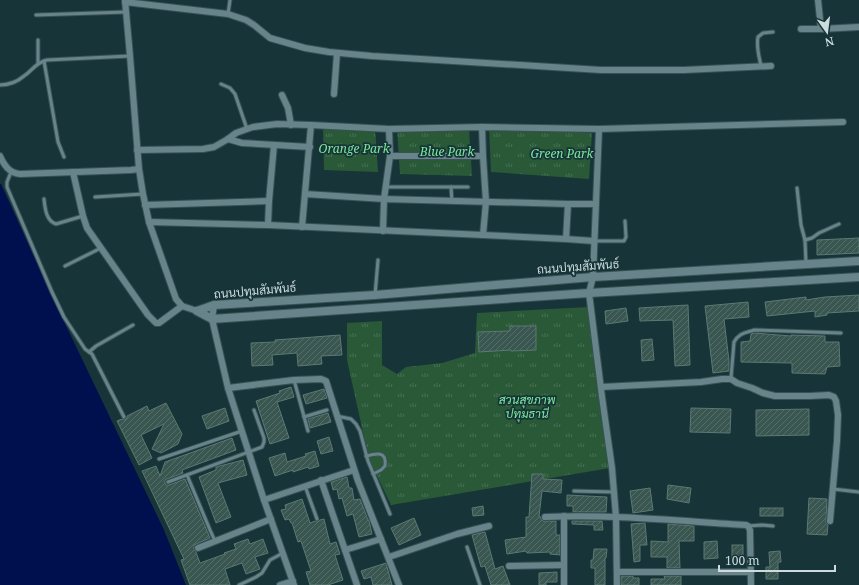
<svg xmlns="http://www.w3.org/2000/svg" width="859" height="585" viewBox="0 0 859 585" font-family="'Noto Serif',Sarabun,serif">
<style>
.park{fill:url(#park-tufts)}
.water{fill:#000f4d}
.building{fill:url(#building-hatch);stroke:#5c7973}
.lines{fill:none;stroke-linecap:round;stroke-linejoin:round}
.service-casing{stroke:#395154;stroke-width:5}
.minor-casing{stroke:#395154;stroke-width:8}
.tertiary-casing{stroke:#395154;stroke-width:10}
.service{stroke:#668489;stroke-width:3}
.minor{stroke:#668489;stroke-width:6}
.tertiary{stroke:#668489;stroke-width:8}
.labels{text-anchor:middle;stroke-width:3.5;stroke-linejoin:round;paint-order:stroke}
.park-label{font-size:12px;font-style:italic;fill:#7de89c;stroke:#173438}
.street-label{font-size:12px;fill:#cbdbde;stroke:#173438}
</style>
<defs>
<pattern id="park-tufts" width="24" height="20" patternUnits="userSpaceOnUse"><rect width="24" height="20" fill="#295937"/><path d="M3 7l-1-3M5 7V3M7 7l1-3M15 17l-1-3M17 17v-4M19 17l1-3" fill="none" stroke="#477054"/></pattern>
<pattern id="building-hatch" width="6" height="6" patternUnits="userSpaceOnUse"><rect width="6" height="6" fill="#3a5650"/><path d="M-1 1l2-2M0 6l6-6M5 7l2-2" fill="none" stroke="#556e69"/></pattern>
</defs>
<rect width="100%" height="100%" fill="#173438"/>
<g class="park">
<path d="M375,126L378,172L324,170L323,127Z"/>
<path d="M489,127L592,133L589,179L491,172Z"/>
<path d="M469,129L472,176L400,174L397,130Z"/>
<path d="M589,307L610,468L391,505L369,459L347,360V323L382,321V365L397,374L406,367L442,363L475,353L477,313Z"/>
</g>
<path class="water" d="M0,184H1L58,309L164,530L186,585H0Z"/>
<g class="building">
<path d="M859,238V253L817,255V240Z"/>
<path d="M859,295V311L827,313V315L815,317V311L767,316L765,302L806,297V300L825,297Z"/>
<path d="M748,302L749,317L724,319L729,361V371L713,373L705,306Z"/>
<path d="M688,305L690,365L675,366L673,320L640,321L639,308Z"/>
<path d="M626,308L628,321L606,324L605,311Z"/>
<path d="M510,326H536V350L511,351V350L479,352L478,332L510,331Z"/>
<path d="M754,333L791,336V335L825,336V342H839L840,366L827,367L825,374L792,373V363L741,362V342L750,341L751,334Z"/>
<path d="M340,335L342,355L321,356L322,364L298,366L297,353L272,355L273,365L252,366L251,343L275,342V340Z"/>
<path d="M652,339L654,360L642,361L641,340Z"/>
<path d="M291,387L294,397L277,402L289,438L270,444L256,401L280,393L279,391Z"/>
<path d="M324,389L327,398L306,404L303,395Z"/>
<path d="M166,403L182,434L178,444L161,453L152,449L164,424L141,435L152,458L139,465L117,421L122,419L125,420L127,418V416L147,406L149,411Z"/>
<path d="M225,408L229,421L207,429L202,416Z"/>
<path d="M691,408L731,409L730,433L690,432Z"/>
<path d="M809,409V435L756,436V410Z"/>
<path d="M328,413L331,422L310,428L308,419Z"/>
<path d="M329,437L333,451L321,454L317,441Z"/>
<path d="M232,438L236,450L182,470L183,473L167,479L165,480V483L166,485H169L185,479L210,538L194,545V549L196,552L200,563L225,554L224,553L236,549L234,544L248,539L250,544L263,539L268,553L255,557L260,569L246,574L242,563L225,569L230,585H190L181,560L184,559L142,471L156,466L160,476L165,462Z"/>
<path d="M315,451L319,466L309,469L308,467L293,472V470L275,476L269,458L285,453L287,462L306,456L305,454Z"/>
<path d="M243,460L247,475L218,483L231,517L216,523L199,477L216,470V467Z"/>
<path d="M532,474H543V479L562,480L561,493L542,491L539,517H541V519L543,521H556V535H560V555L550,554V552L527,553L526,551L507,554L505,540L526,537V517H529Z"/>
<path d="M347,477L349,488H352L354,500L360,499L368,520H369L372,534L359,537L353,514L347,516L342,498L339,499L337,489L333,490L331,482Z"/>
<path d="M668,485L691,488L689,503L667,499Z"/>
<path d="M650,488L653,510L633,513L630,491Z"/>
<path d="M567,495L607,497L606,512H573V506H567Z"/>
<path d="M809,498L827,499L826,521V523L828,525L827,535L807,534Z"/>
<path d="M302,499L310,523L315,521L318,522L320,520L324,519L330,544L336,542L340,554L335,555L343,580L328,585H310L306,572L311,571L301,541L298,542L292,523H291L289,519L285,520L281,510L286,509L285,505Z"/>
<path d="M483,506L484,515L473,516L472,508Z"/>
<rect x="760" y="508" width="23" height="8"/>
<path d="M414,518L421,535L399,545L391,528Z"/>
<path d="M572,521H602L603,530H594V525L572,524Z"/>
<path d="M645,523L647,545H640V561L634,562L631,524Z"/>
<path d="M668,524L694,526V541H679L680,568H667V557H651V541L668,542Z"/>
<path d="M485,532L495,569L503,566L510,585H491L485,566L481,567L472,535Z"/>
<path d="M717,541L718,558L704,559V542Z"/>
<rect x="732" y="545" width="11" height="14"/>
<path d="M594,549H607L606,558H605V585H595V568H591V560H593Z"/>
<path d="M780,551L781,562H778V579H766V567H770L769,552Z"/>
<path d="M386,563L392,585H373L371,577L364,579L361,571Z"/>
<path d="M557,572V582H546V585H539V573Z"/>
<path d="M621,576H633V578H639V585H621Z"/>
<path d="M664,576H681V585H651V579H665Z"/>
</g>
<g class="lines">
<g class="service-casing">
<g id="service">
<path d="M228,14L230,0"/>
<path d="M36,15L126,12"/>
<path d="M38,40V63"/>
<path d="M44,61L58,142L64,157"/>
<path d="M761,66C759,56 756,47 758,37L763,33L773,32"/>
<path d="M221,84L230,88L235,94L247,129"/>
<path d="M0,85C8,85 17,82 24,76C33,70 35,63 47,60L130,56"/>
<path d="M11,172L7,182V187L52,292L64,317L85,349L92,354L124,417"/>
<path d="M386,187H468"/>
<path d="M451,187L452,202"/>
<path d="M797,188L801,225L805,240L806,263"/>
<path d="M95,197L143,194"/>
<path d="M44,199C45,208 46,221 56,224L83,216"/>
<path d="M805,240L812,238L819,233L839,224"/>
<path d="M594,241H624L626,237L625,221"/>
<path d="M65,266L101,248"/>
<path d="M375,295L378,260"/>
<path d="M89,352L96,346L133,325"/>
<path d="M731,378L734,342C739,333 745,333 754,330L841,333"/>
<path d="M294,380L308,431"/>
<path d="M337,416L351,419L356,424L360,431L368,461L390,514"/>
<path d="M304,417L327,410"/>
<path d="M366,456C377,453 387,451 385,466L381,470L373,474"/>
<path d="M159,459L242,431"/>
<path d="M187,475L210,530L215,541"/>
<path d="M168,482L262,447L264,442V438L254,410"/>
<path d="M305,486L317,519"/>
<path d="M833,489L859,492"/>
<path d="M574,491L614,492"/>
<path d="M748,526L762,525L773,526"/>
<path d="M467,547L480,585"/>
<path d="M239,585L256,577L262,573L270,560L283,553"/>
</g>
</g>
<g class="minor-casing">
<g id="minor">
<path d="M125,0L130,56L139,169L143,194L149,222L176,299L182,306L197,311"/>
<path d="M818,0L821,29"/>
<path d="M125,2L228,14L246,20L254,25L270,38L305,48L329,52L372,56L601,70H684L771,66"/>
<path d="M801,29H821L859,27"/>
<path d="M334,94L337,53"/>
<path d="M282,95L288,108L291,125"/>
<path d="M482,127L483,156L486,202L483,235"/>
<path d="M599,129L593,277L589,293L602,397L612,468L616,517L617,585"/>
<path d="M228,139L242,143L310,147"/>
<path d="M137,150L203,149L214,147L228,139L236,133L247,129L253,127L277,124L311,125L389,129L482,127L599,129L843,122"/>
<path d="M0,156C4,165 9,173 20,174L131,170L139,169"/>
<path d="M390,156H483"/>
<path d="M73,172L83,216L87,228L148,315L156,323H159L182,306"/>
<path d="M305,194L384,199L390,156L389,129"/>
<path d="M145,205L269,201"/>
<path d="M149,222L268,225L566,239L594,241"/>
<path d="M268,225L269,201L274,145"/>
<path d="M302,227L311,125"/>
<path d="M383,231L384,199L568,204H596"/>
<path d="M566,239L568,204"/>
<path d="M214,305L212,319L228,388L264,500L294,585"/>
<path d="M601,387L701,382L722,379H731L737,383L752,388L763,393L775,396H810L829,395L834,397L836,401L838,415L837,441L830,521"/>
<path d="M228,388L294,380L321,379L326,381L358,481L399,585"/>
<path d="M321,480L357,585"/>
<path d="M264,500L354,470"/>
<path d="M545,517C612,514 679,521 746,525L748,526L750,530L751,585"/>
<path d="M198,548L271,519"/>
<path d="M345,550L381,539"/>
<path d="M389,557L457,534L489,526"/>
<path d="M509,566L564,565"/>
<path d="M617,572H751"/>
<path d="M280,585L293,581"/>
<path d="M564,585V516"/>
</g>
</g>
<g class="tertiary-casing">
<g id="tertiary">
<path d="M197,311L212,319L589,293L859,277"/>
<path d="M197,311L214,305L375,295L593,277L859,261"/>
</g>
</g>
<use href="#service" class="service"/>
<use href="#minor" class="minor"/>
<use href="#tertiary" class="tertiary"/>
</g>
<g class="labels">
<g class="park-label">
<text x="354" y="153">Orange Park</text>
<text x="447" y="156">Blue Park</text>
<text x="562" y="158">Green Park</text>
<text x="527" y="404">สวนสุขภาพ<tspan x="527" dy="14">ปทุมธานี</tspan></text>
</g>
<g class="street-label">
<text transform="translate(578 267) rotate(-4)" y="4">ถนนปทุมสัมพันธ์</text>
<text transform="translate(255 291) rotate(-5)" y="4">ถนนปทุมสัมพันธ์</text>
</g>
</g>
<g transform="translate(827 32) rotate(166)" stroke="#173438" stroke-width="3" paint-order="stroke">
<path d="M0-3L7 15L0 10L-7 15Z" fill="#cbdbde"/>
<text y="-6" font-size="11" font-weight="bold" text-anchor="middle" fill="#cbdbde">N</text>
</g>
<path d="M719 565v6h116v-6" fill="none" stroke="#cbdbde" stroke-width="2"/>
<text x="725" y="565" font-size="12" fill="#cbdbde" stroke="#173438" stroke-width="3" paint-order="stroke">100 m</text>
</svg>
